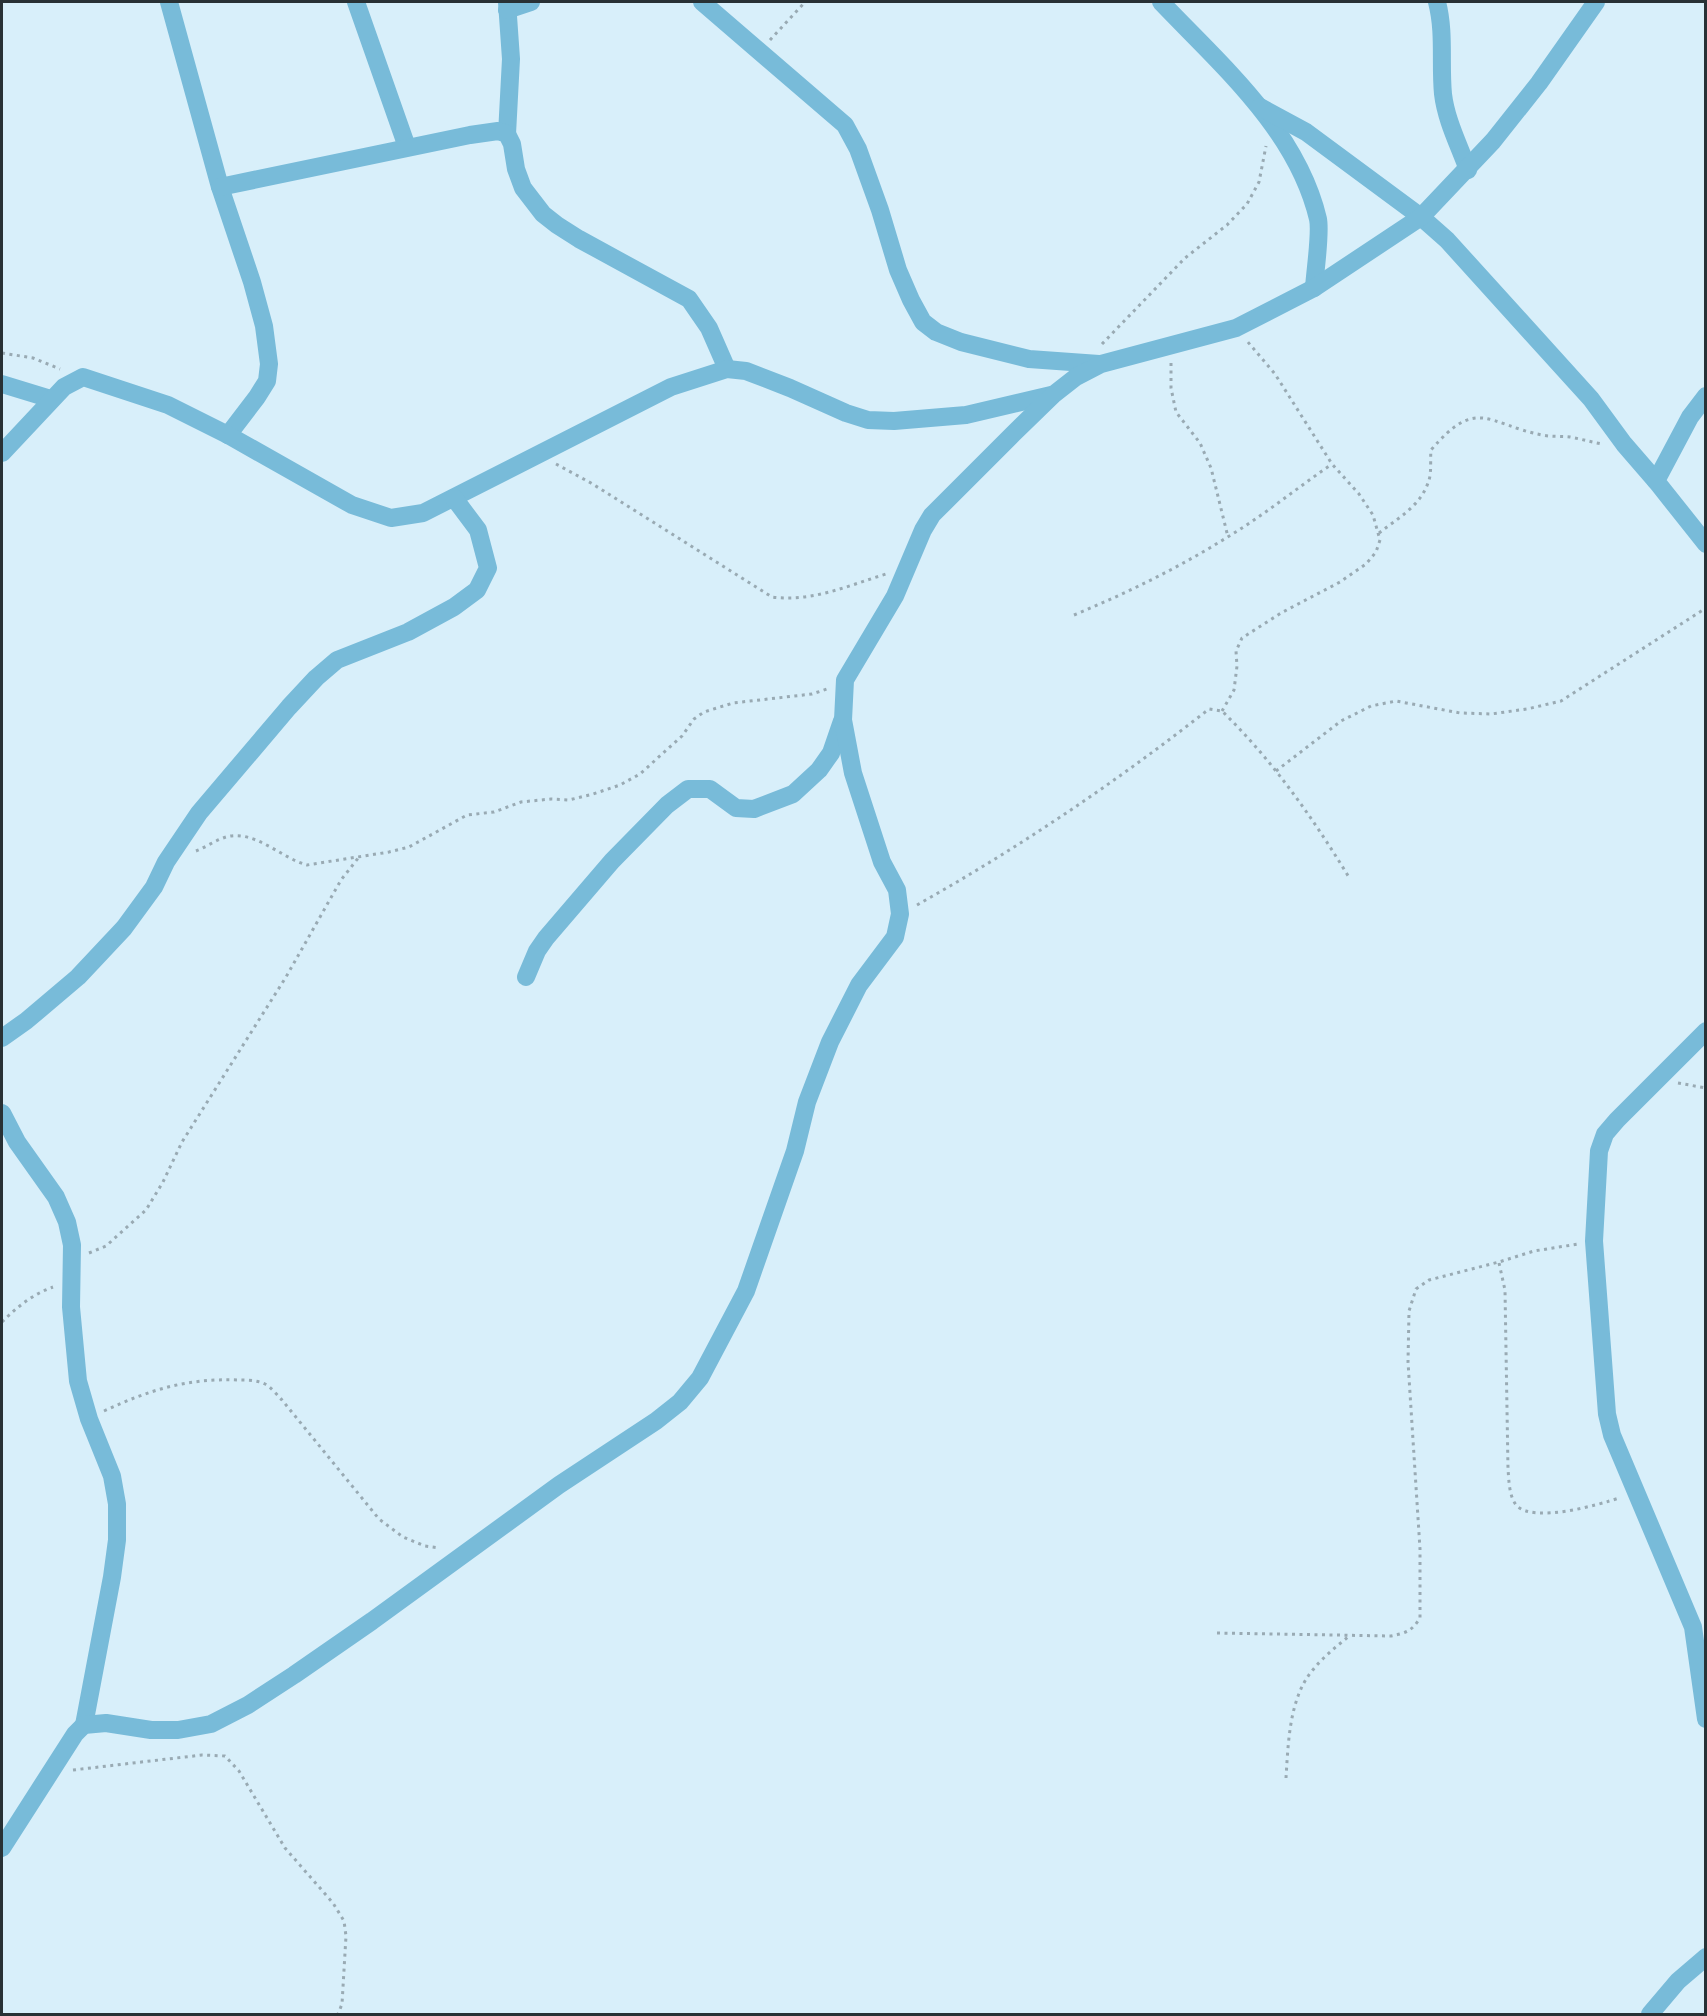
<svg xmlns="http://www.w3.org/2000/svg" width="1707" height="2016" viewBox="0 0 1707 2016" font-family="Cabin,sans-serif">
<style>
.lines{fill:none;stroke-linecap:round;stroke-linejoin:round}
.path{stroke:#99aab3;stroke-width:3;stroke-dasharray:3 4.5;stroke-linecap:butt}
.street{stroke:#78bbd9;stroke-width:18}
</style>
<rect width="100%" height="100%" fill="#d8effa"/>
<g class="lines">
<g class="path">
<path d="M770,40L805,2"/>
<path d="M1102,344L1185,258L1227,225L1247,204L1259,182L1266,146"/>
<path d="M2,353L33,358L60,369"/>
<path d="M1171,363V388L1176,412L1200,443L1211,468L1228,537"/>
<path d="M556,464L591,483L772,597C813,602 847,586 886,574"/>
<path d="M1379,533C1397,519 1420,506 1428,483C1432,474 1430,460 1431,450C1477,396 1487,424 1542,435C1551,437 1561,436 1570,437C1581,439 1591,442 1602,444"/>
<path d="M1074,615C1127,593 1178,568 1226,538C1263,516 1297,488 1332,464"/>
<path d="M1222,711L1234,690L1237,666L1236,651L1242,638L1281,613L1340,582L1366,564L1376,552L1380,540L1373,515L1359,494L1332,464L1275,374L1247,341"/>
<path d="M1276,771L1341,721L1371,706L1396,701L1460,713L1491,714L1527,709L1561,701L1706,608"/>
<path d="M196,851C206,847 216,840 226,837C254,829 281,858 307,865L389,852L409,847L467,815L494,812L521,802L551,799L569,800L593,794L620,785L640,774L682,736L694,719L704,712L733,703L812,694L827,689"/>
<path d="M917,905C1020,847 1116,782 1209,709L1222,711C1273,761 1313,818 1350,879"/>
<path d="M1678,1083L1706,1088"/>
<path d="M89,1253L106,1246L146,1210L163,1182L182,1142L286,977L341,880L359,857"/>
<path d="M1499,1263L1505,1290L1508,1469C1509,1481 1509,1497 1517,1506C1535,1523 1598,1505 1619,1498"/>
<path d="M2,1322C17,1307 33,1294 53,1287"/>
<path d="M104,1411C149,1390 187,1378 238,1380C247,1380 257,1380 265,1384C271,1387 277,1395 282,1400L379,1519L403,1537L425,1546L440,1548"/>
<path d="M1217,1633L1391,1636C1406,1633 1412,1631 1420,1618V1549L1408,1362L1409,1311L1416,1289L1429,1280L1499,1262L1534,1251L1578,1244"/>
<path d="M73,1770L202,1755L225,1756L239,1771L285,1848L333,1903L344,1921L346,1936L342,2004L338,2014"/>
<path d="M1286,1778C1288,1746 1289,1709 1305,1681C1315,1664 1333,1649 1348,1637"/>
</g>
<g class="street">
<path d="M169,2L220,187L252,282L264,326L269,364L267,381L257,397L228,435"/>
<path d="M356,2L407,147"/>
<path d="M507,2L511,59L507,134"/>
<path d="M702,2L845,125L858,149L880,210L898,270L911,300L923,322L936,332L961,342L1029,359L1099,364"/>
<path d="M1161,2C1221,65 1297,130 1318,219C1321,233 1315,271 1314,288"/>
<path d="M1437,2C1445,33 1440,63 1443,94C1446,120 1459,145 1468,170"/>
<path d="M507,10L531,2"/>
<path d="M1260,107L1306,132L1421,217L1447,240L1591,399L1624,444L1656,481"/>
<path d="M220,187L470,135L498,131L507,134L512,144L516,169L523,188L543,214L557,225L579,239L689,299L709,328L727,369"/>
<path d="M2,384L51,399"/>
<path d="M1706,396L1690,417L1656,481L1706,544"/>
<path d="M2,453L64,387L83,377L168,405L228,435L352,505L391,518L423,513L671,387L727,369L746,371L790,388L846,413L868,420L894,421L966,415L1051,395"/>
<path d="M526,977L537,951L546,938L612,861L667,805L688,789H710L736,808L754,809L793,794L819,770L831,753L842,721"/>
<path d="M1706,1031L1617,1120L1605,1134L1599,1151L1594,1241L1607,1414L1612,1435L1693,1627L1706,1719"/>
<path d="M2,1038L26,1021L78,977L124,928L154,887L166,862L199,813L289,707L316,678L337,660L408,632L454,607L477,590L488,568L478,530L454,498"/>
<path d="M2,1113L17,1142L56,1197L67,1222L72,1245L71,1307L78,1381L89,1419L112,1476L117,1504V1540L112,1577L84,1725"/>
<path d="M2,1848L75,1734L84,1725L106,1723L151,1730H178L211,1724L248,1705L294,1675L372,1621L559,1485L656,1421L680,1402L700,1378L746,1291L795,1151L807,1102L830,1042L859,985L895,937L900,914L897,890L882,862L853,773L843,720L845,680L895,596L923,530L932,515L1013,434L1053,395L1076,377L1101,364L1236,328L1314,288L1421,217L1493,141L1539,83L1596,2"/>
<path d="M1650,2014L1678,1981L1706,1957"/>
</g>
</g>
<rect width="1707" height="2016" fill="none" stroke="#283135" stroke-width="6"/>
</svg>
